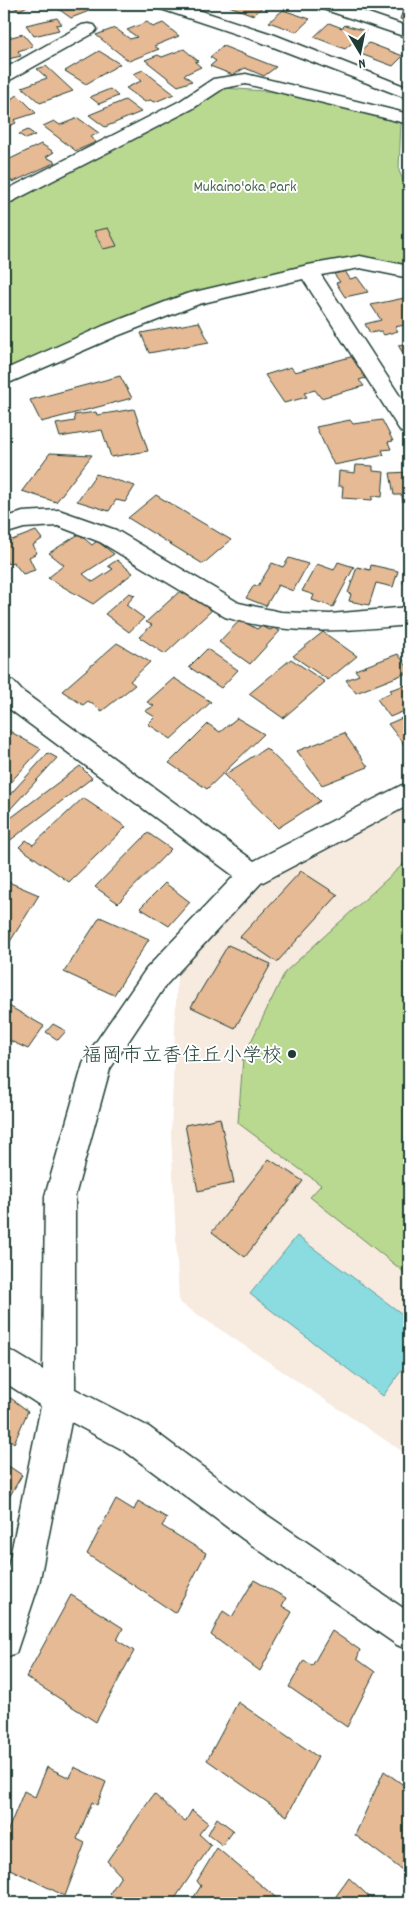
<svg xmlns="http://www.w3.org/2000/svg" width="413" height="1907" viewBox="0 0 413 1907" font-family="Dekko,'Klee One',sans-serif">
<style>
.built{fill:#f7eadf}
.green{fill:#b9d890;stroke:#6c8a62}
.water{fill:#8bdce1;stroke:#609c9c}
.building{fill:#e5ba95;stroke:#1f3d34}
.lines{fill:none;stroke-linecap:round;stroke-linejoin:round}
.minor-casing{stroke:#1f3d34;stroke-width:3}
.tertiary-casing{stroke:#1f3d34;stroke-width:3}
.minor{fill:#fff;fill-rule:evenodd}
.tertiary{fill:#fff;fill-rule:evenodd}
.poi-dot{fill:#1f3d34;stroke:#fff;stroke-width:2}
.labels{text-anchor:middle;stroke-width:4;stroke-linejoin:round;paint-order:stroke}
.far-park-label{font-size:16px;fill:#46644b;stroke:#fff}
.poi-label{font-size:20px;fill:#1f3d34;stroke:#fff;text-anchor:end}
</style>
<rect width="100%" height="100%" fill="#fff"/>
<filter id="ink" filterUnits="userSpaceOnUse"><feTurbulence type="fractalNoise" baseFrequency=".02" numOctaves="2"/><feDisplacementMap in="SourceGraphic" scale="10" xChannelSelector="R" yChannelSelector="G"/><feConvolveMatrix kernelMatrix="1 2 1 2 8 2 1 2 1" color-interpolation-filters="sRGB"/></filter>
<g filter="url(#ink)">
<path class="built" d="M409,804V1456L179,1302L171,1134L177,975L260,883Z"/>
<g class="green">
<path d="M224,88L278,92L401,121L399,171L409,193V266L361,257L192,294L4,375V207Z"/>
<path d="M409,859V1276L310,1197L321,1185L238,1123L243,1058L285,972Z"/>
</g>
<path class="water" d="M297,1236L409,1319V1360L383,1396L250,1294Z"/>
<g class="building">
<path d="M7,4H31L20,10Z"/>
<path d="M57,4H99L86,9L89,11L71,18L53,5Z"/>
<path d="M224,4H266L253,15Z"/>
<path d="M405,4H409V21L400,19Z"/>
<path d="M283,10L310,19L296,32L269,22Z"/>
<path d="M57,18L62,24L56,25L59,30L34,36L26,25Z"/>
<path d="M147,22L153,27L163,23L179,36L154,46L159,49L129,61L96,35L115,28L130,39L137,37L127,30Z"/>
<path d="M329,23L342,28L345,25L366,31L345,49L314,37Z"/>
<path d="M23,34L33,46L18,51L21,56L4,60V39Z"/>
<path d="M369,43L403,56L393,66L358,53Z"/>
<path d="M223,46L248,56L276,67L264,76L245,68L233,75L210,66L216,61L210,57Z"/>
<path d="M184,49L198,61L195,62L201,67L184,75L192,81L178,86L145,60L158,55L162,57Z"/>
<path d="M99,51L120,64L86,84L65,71Z"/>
<path d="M46,66L73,91L40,103L22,87L47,78L37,69Z"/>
<path d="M143,70L174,94L155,102L150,100L145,102L126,88L141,81L133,74Z"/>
<path d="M110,89L118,96L99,104L90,97Z"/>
<path d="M18,95L36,113L14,120L16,123L4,128V104L12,101L10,99Z"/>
<path d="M125,100L141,112L105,127L89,115Z"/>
<path d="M78,118L99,133L90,137L96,142L76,151L43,126L54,121L60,125Z"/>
<path d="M28,130L35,135L26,139L19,134Z"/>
<path d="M41,144L54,152L46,157L56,162L13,182L4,175V162Z"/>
<path d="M108,228L117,246L103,249L94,231Z"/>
<path d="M345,271L350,279L357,277L368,292L345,297L336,283L340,282L334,274Z"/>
<path d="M409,297V324L395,327L398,331L384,335L381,331L370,333L365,324L381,320L371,305Z"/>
<path d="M199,322L209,342L149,353L141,333Z"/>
<path d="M409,343V363L398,345Z"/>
<path d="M354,356L369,377L359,380L364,386L321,398L315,390L304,393L307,397L284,403L265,375L291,367L295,372Z"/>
<path d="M120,376L132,398L41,422L30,400Z"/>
<path d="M134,409L148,451L111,457L102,430L60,437L56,424L75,421L74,415L96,412L97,415Z"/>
<path d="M350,420L353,424L382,420L393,441L388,442L391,449L382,450L384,455L334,465L316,427Z"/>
<path d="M50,453L92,455L56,502L22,491Z"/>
<path d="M356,465L373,466V471L384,472L382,497L373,496L372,500L342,498L343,486H338L339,471L355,473Z"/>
<path d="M409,472V501L403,502L402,495H394L390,473Z"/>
<path d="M96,474L135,486L125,502L116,500L109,511L77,501Z"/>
<path d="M156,495L231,540L203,564L128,518Z"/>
<path d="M36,531L42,539L33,545L37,553L29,557L35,570L23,574L13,562L8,564L4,558V538L8,536L12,540Z"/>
<path d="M79,534L92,545L97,541L114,554L83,574L93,582L113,569L108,566L117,560L133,573L93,604L48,578L64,565L49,553Z"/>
<path d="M289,558L308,564L293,591L278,585L266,606L246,598L254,585L258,586L272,563L283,567Z"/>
<path d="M338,562L354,567L333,607L312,600L314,595L302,591L317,564L334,570Z"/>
<path d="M371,565L398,571L393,587L376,583L369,605L349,601L351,594L348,593L357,567L370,570Z"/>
<path d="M406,567H409V584L403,583Z"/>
<path d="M180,591L212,610L165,654L139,637L152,625L146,622Z"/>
<path d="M129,593L135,595L126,605L144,618L129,632L105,614Z"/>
<path d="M240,620L257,629L261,626L270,630L274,628L280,631L250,664L219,642Z"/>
<path d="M323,632L357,656L328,680L293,656Z"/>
<path d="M117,643L150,662L130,681L135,685L102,711L88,701L83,705L62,691Z"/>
<path d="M207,649L238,670L221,688L189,667Z"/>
<path d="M398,654L409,669V672L356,693L346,680L359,675L355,670Z"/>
<path d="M291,659L325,682L283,718L249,694Z"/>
<path d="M174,678L211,702L171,739L148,724L155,717L145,711L154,706L147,702Z"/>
<path d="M409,684V709L390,717L377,699L392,692L390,690Z"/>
<path d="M409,715V751L388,724Z"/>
<path d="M237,718L264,734L207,789L169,763L208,724L220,732Z"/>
<path d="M4,728L41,749L4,789Z"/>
<path d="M344,733L368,767L322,785L297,751Z"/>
<path d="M266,748L320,801L278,828L224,775Z"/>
<path d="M48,753L57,758L4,816V801Z"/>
<path d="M80,766L92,778L4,845V823Z"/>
<path d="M83,798L126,827L69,882L19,847L26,840L33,845Z"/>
<path d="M148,833L171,849L118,903L95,887Z"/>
<path d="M301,871L338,895L277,962L240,937Z"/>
<path d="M4,880L39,895L6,948L4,947Z"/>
<path d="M165,883L190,902L169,926L140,908Z"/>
<path d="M100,917L149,939L114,995L64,972Z"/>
<path d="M228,945L271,964L235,1028L191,1007Z"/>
<path d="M7,1005L44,1026L28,1049L4,1038V1009Z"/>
<path d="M53,1024L66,1031L58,1040L46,1032Z"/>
<path d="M220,1118L234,1183L198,1191L185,1125Z"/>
<path d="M269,1159L303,1181L245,1257L212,1232Z"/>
<path d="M4,1393L28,1411L14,1443L4,1435Z"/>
<path d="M4,1463L22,1475L4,1506Z"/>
<path d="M116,1499L134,1510L138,1501L167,1518L162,1526L206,1553L175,1613L87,1554Z"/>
<path d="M254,1580L286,1598L282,1606L292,1612L260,1671L211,1635L223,1611L232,1617Z"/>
<path d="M71,1595L123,1628L117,1640L134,1651L96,1722L26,1677Z"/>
<path d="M332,1631L360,1650L357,1659L375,1672L347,1727L289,1687L304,1660L312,1666Z"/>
<path d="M238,1702L318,1757L287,1816L207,1760Z"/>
<path d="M47,1767L70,1778L74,1767L106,1782L97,1805L92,1802L77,1839L85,1843L65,1896L4,1866V1840L24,1791L35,1797Z"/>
<path d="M384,1771L409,1789V1875L355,1835Z"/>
<path d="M154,1794L185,1822L192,1810L208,1823L199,1834L211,1845L172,1903H121L110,1893L121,1876L107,1861Z"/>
<path d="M217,1818L233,1830L222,1845L208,1834Z"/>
<path d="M217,1848L280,1901L279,1903H190L201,1886L197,1881Z"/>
<path d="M349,1878L376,1903H331Z"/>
</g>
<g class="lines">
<g class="minor-casing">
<g id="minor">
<path d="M317,4H342L409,27V38L320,8Z"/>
<path d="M88,24L94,25L97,29L94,33L10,80L4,81V69L82,25Z"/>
<path d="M246,74L409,114V124L246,84L224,88L192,109L11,202L4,204V191L180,101L213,79Z"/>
<path d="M360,256L409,266V278L360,268L321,275L409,410V434L401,432L303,279L199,304L117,336L4,385V370L103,326L186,294L308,265Z"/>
<path d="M59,510L116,530L239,603L281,612L330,614L409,607V625C347,631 286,636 225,617L100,542L58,526L24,528L4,534V518L23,512Z"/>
<path d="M4,679L13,681L22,691L254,861L400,786L409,783V805L261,883L166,985L110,1069L75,1196V1389L149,1427L267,1515L409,1612V1650L397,1645L243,1539L125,1451L71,1422L39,1584L16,1653L4,1658V1587L41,1406L4,1382V1348L15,1353L43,1370L45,1196L83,1064L87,1055L146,969L234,876L4,705Z"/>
</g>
</g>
<g class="tertiary-casing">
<path id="tertiary" d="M155,4H180L275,35L409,88V99L263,43L158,8Z"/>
</g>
<use href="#minor" class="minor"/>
<use href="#tertiary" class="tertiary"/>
</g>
</g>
<circle class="poi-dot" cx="292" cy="1054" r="5"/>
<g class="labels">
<g class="far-park-label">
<text x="245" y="191">Mukaino'oka Park</text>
</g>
<g class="poi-label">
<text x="282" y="1061">福岡市立香住丘小学校</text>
</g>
</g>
<rect width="413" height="1907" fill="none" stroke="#fff" stroke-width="20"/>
<rect x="10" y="10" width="393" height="1887" fill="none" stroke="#1f3d34" stroke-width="2" filter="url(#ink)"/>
<g transform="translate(360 52) rotate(170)" stroke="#ffffff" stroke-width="4" paint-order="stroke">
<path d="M0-4L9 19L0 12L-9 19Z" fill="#1f3d34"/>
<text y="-8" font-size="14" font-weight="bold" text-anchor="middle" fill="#1f3d34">N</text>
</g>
</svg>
